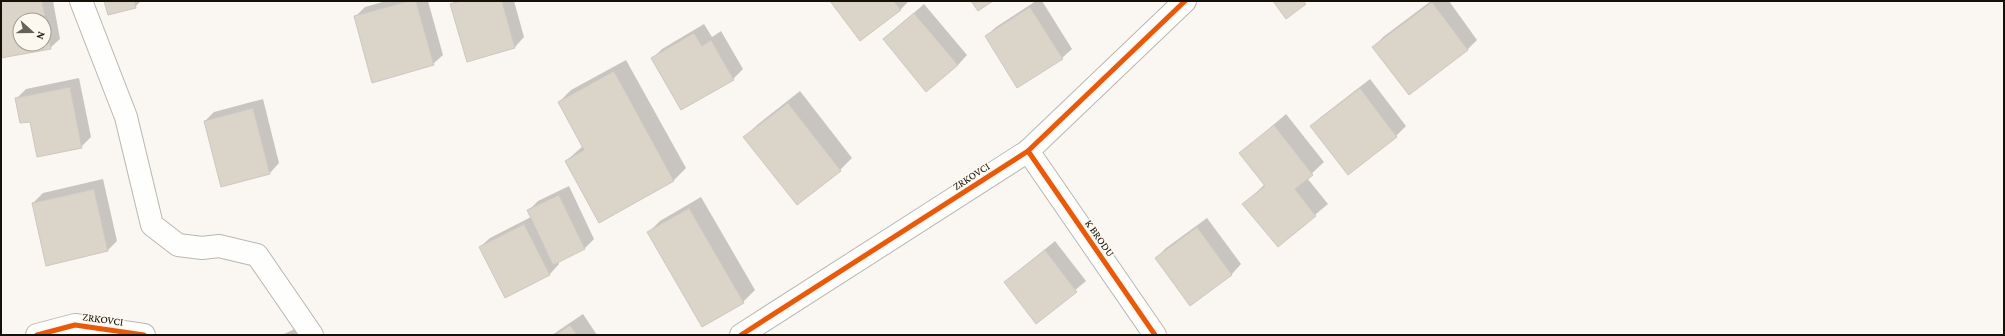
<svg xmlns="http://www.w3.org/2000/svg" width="2005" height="336" viewBox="0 0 2005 336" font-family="'Crimson Pro',serif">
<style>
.shadow{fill:#0003;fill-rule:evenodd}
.building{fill:#dad4c9;stroke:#ccc8c2;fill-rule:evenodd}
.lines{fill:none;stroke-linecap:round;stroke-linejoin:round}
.minor-casing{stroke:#bab6b0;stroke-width:24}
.minor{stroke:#fefefd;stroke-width:22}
.cycleway-casing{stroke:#fdf8ef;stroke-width:8}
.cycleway{stroke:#e8590c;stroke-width:5}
.labels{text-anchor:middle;stroke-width:3;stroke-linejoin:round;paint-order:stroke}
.street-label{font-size:11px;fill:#151109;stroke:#fdf8ef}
</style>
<rect width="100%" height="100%" fill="#faf7f2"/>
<g class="shadow">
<path d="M1,1H53L60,39L50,48L1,57ZM20,20H44V44H20Z"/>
<path d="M105,1H141L135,7Z"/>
<path d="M386,1H428L443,55L433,64L355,17L365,7Z"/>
<path d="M455,1H514L524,37L515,47L468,61L451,5Z"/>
<path d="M831,1H909L900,10Z"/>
<path d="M1036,1H1042L1072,49L1062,58L986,36L996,27Z"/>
<path d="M1431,1H1449L1477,40L1468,49L1409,93L1374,47L1383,37Z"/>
<path d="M924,4L967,55L958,65L884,39Z"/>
<path d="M704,24L712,37L721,31L743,69L733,79L652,59L662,49Z"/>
<path d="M626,60L686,168L674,180L599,221L566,161L583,146L559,102L571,90Z"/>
<path d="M79,78L91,137L81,147L31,120L16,99L26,89Z"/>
<path d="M1370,79L1406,126L1396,136L1312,126L1321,117Z"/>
<path d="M800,91L852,158L840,170L745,137L757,125Z"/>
<path d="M263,99L279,163L270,173L205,121L214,112Z"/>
<path d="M1286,114L1324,162L1307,178L1328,204L1278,246L1244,204L1265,184L1241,153Z"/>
<path d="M103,179L117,241L107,251L33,203L43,193Z"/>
<path d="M569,186L594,239L585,248L558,261L559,264L550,274L506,296L480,247L490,238L531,217L528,211L538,201Z"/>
<path d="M701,197L755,290L743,302L648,233L660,221Z"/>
<path d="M1207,218L1241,264L1232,274L1190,304L1156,258L1166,248Z"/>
<path d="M1055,241L1086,281L1037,322L1005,282Z"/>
<path d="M583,314L597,335H552Z"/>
<path d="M309,322L316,335H282Z"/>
</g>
<g class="building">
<path d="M1,1H42L51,49L1,58ZM20,20H44V44H20Z"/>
<path d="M104,1H134L136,8L108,15Z"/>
<path d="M409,1H416L434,65L372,83L354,16Z"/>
<path d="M461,1H502L515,48L467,62L450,4Z"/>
<path d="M830,1H894L901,10L860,41Z"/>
<path d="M971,1H993L978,11Z"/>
<path d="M1273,1H1303L1306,4L1286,19Z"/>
<path d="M1432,2L1468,50L1409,95L1372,47Z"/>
<path d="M1030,7L1063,59L1017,88L985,36Z"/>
<path d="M914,13L958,65L926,92L883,39Z"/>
<path d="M694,33L702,46L711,40L734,80L681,110L651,58Z"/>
<path d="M614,71L674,181L599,223L565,161L584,150L558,102Z"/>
<path d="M70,87L82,148L37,157L30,122L20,123L15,98Z"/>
<path d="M1360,88L1397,137L1348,175L1310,126Z"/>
<path d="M788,103L841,171L797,205L743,137Z"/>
<path d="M253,108L270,174L221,187L204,121Z"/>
<path d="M1274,125L1313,175L1295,189L1316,216L1278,247L1242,204L1265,186L1239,153Z"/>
<path d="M94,189L108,251L46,266L32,203Z"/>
<path d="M559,195L585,249L553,265L527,210Z"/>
<path d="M689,208L744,303L702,327L647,232Z"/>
<path d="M524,224L550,275L505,298L479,247Z"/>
<path d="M1197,227L1232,275L1190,306L1155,258Z"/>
<path d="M1045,250L1077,292L1036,324L1004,282Z"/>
<path d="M570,325L577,335H556Z"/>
</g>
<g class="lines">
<g class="minor-casing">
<g id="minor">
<path d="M81,1L126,117L152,225L178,245L202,248L219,246L257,255L312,335"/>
<path d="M1028,151L1155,335"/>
<path d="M37,335L75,325L144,335"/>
<path d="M741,335L1028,151L1185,1"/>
</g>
</g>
<use href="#minor" class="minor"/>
<g class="cycleway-casing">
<g id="cycleway">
<path d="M1028,151L1155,335"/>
<path d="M37,335L75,325L144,335"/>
<path d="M741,335L1028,151L1185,1"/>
</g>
</g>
<use href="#cycleway" class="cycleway"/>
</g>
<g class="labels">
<g class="street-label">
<text transform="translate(971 176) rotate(-33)" y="4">ZRKOVCI</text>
<text transform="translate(1100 238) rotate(55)" y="4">K BRODU</text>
<text transform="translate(103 319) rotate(8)" y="4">ZRKOVCI</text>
</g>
</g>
<rect width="2005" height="336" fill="none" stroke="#151109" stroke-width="4"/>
<g transform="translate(32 32) rotate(111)"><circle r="19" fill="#fdf8ef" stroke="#a09c93"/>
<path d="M0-3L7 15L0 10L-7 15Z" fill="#65625b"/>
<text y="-6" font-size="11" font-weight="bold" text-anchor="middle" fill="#151109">N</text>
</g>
</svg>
